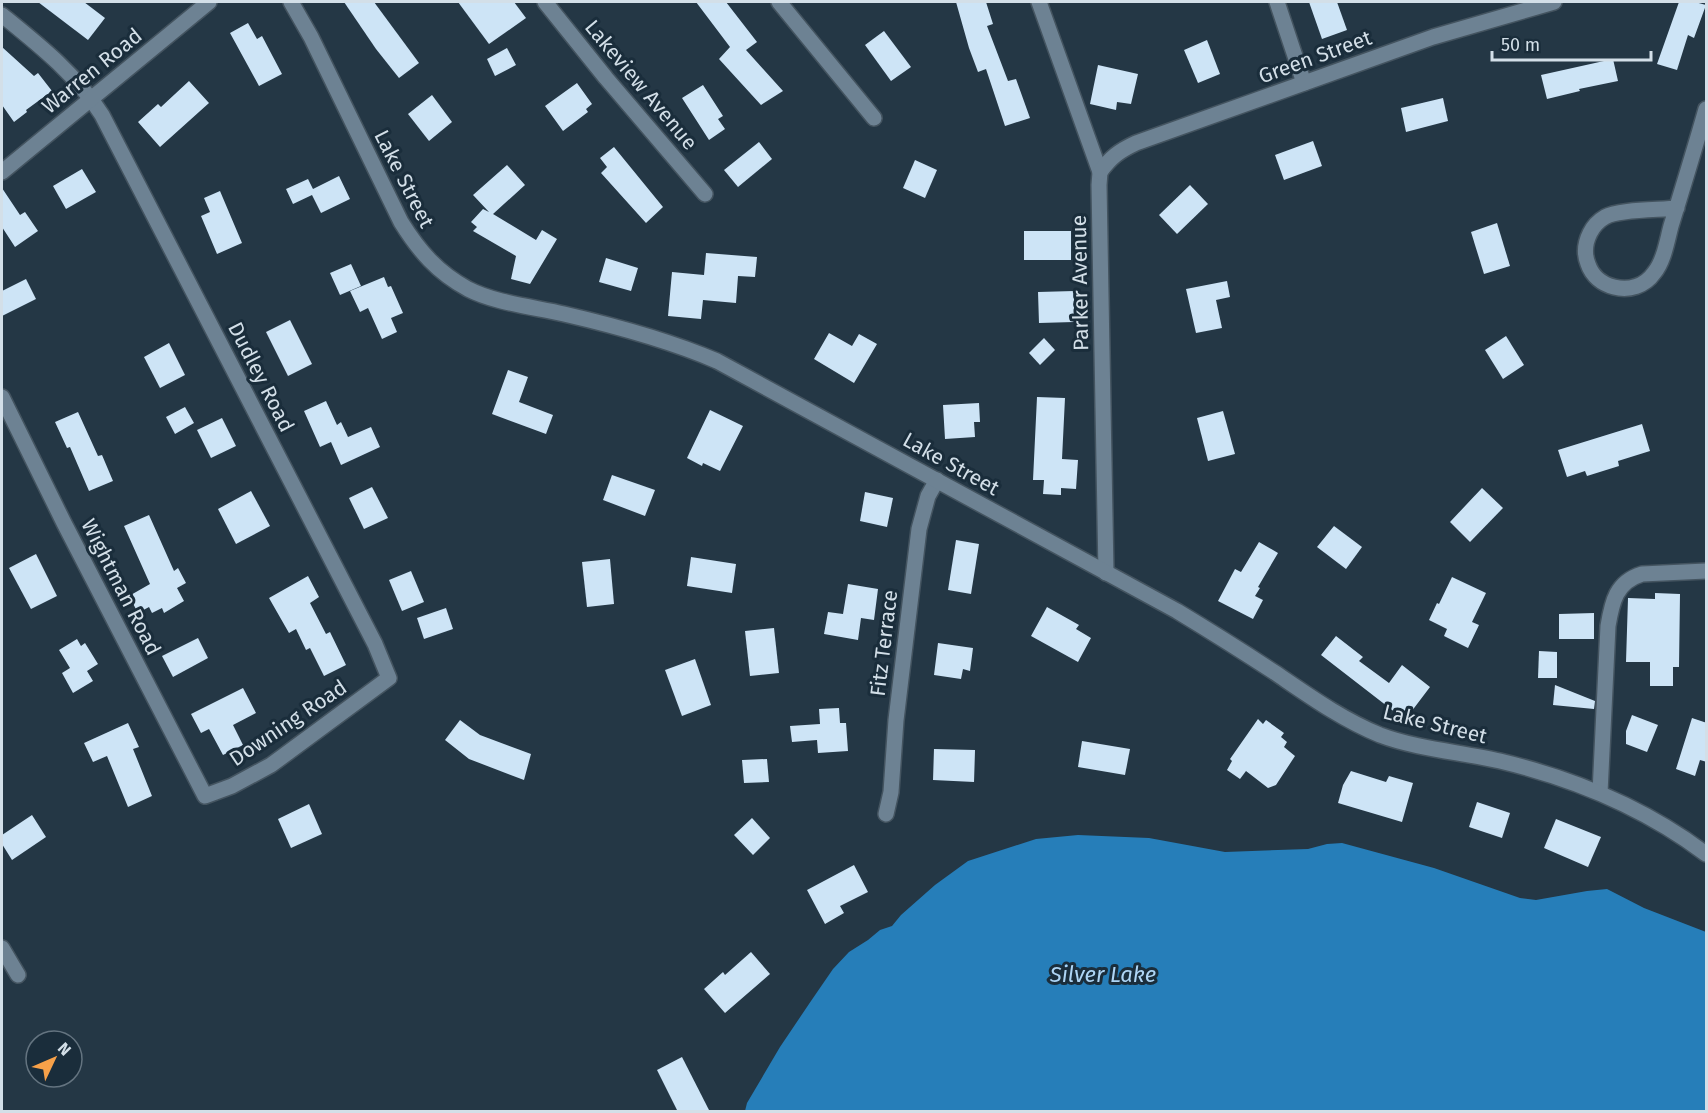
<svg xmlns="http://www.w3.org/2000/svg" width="1708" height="1113" viewBox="0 0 1708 1113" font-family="'Fira Sans',sans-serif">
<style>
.water{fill:#267eb9}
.building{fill:#cde4f6}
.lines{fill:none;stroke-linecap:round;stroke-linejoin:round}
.minor-casing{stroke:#445460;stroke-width:18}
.tertiary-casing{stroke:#445460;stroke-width:18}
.minor{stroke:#6d8293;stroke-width:15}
.tertiary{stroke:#6d8293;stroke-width:15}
.labels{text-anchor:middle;stroke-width:6;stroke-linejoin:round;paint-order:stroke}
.street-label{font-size:21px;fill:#d3dfe8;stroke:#1a2d3b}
.water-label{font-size:22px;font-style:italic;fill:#aed5f5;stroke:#1a2d3b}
</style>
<rect width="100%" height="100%" fill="#243745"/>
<path class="water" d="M1078,835L1149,838L1225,852L1308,849L1327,844L1342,843L1434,868L1520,898L1536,900L1587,891L1607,889L1644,908L1706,932V1111H745L747,1103L780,1047L811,1001L833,969L849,952L868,940L880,930L892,926L901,915L935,885L968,861L1036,839Z"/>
<g class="building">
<path d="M38,2H84L105,18L88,40Z"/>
<path d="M344,2H374L419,63L399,78L376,49Z"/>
<path d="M458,2H514L526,18L489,44Z"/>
<path d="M696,2H726L757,42L746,50L783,91L761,105L719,59L730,47Z"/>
<path d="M956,2H986L993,24L987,26L1008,81L1016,79L1030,118L1005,126L986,69L978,72L969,48Z"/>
<path d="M1309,2H1337L1347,30L1322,39Z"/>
<path d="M1679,2H1695L1706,5L1694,38L1688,35L1677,70L1657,64Z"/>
<path d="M248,23L257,39L262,36L282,74L259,86L230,33Z"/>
<path d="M884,31L911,67L891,81L865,45Z"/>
<path d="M1207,40L1220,74L1198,83L1184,50Z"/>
<path d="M2,47L34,76L38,73L52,91L26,110L27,112L14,122L2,105Z"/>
<path d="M507,48L516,65L495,76L487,59Z"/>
<path d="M1613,59L1618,81L1579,89L1580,91L1547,99L1541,75Z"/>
<path d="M1098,65L1138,74L1131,104L1117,102L1116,110L1090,104Z"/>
<path d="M189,81L209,103L160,147L138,122L158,104L161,107Z"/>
<path d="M577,83L592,104L586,109L588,112L563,131L545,106Z"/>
<path d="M703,85L723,116L718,119L725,129L709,140L682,98Z"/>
<path d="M432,95L452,122L429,141L408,114Z"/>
<path d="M1443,98L1448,121L1406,132L1401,108Z"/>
<path d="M1313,141L1322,166L1284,180L1275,155Z"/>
<path d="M759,142L772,159L738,187L724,170Z"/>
<path d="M614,147L663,207L646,223L601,173L607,167L600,158Z"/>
<path d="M915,160L937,170L925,198L903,188Z"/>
<path d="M507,165L525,185L493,214L536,240L542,230L557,239L530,284L511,279L516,256L473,231L477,227L471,222L483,209L489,212L473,195Z"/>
<path d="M82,169L96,192L66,209L53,186Z"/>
<path d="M339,176L350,199L321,213L312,195L293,204L286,189L308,179L313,189Z"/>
<path d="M1190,185L1208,204L1177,234L1159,215Z"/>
<path d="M2,188L20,215L25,212L38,231L15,247L2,227Z"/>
<path d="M220,191L242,243L217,254L201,216L210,212L204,198Z"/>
<path d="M1497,223L1510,266L1484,274L1471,232Z"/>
<rect x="1024" y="231" width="47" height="29"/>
<path d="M706,253L757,257L755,277L738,276L736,303L703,300L701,319L668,316L672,272L704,275Z"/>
<path d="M606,258L638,268L631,291L599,282Z"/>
<path d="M351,264L361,286L340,295L330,273Z"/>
<path d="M384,277L388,287L391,286L403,313L391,318L397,332L382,339L368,308L360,312L350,291Z"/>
<path d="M26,279L36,299L2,316V291Z"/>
<path d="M1227,281L1230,297L1216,300L1222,328L1196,333L1186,289Z"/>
<path d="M1074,291V322L1039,323L1038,292Z"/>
<path d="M290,320L312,364L288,376L266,332Z"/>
<path d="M829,333L852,346L859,334L877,344L854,383L814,359Z"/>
<path d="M1506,336L1524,365L1503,379L1485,350Z"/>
<path d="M1044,338L1055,350L1040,365L1029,353Z"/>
<path d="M169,343L185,375L160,388L144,357Z"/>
<path d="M508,370L528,377L519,402L553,415L546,434L492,414Z"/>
<path d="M1037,397L1065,398L1062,459L1078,460L1076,489L1061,488V495L1043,494L1044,480H1033Z"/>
<path d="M326,401L337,425L341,422L348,437L371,427L380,447L341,465L331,442L320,447L304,411Z"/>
<path d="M979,403L980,422H974L975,437L945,439L943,405Z"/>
<path d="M185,407L194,423L175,434L166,417Z"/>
<path d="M710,410L743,426L720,471L703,463L702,466L687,458Z"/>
<path d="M1223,411L1235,454L1208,461L1197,418Z"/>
<path d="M78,412L98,456L102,455L113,481L89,491L70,447L67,448L55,422Z"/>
<path d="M222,418L236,446L211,458L197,430Z"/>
<path d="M1642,424L1650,451L1618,461L1619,466L1587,476L1585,471L1567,477L1558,450Z"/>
<path d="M612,475L655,490L645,516L603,500Z"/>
<path d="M372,487L388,518L364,529L349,498Z"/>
<path d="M1482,488L1503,508L1470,542L1450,522Z"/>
<path d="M251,491L270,526L236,544L218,509Z"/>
<path d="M865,492L893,498L887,527L860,521Z"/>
<path d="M149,515L174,571L178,568L186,583L177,588L184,601L164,613L162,608L152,613L149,607L138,613L129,596L150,584L124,526Z"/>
<path d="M1334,526L1362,547L1346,569L1317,547Z"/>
<path d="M956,540L979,544L971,594L948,590Z"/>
<path d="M1259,542L1278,553L1258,587L1260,588L1255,596L1263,600L1253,619L1218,601L1235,569L1241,572Z"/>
<path d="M36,554L57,596L31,609L9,568Z"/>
<path d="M691,557L736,564L732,593L687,586Z"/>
<path d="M610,559L614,604L587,607L582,562Z"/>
<path d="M411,571L424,602L402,611L389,580Z"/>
<path d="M308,576L319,597L310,603L326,634L330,632L346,665L324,676L310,648L306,650L296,629L289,633L269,598Z"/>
<path d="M1452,577L1486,593L1472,622L1479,625L1468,648L1444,636L1447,629L1429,620L1437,603L1439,604Z"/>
<path d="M848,584L878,589L874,620L861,618L858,640L824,634L828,612L843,614Z"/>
<path d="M1655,593L1680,594L1679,667H1673V686H1650V662H1626L1628,598L1655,599Z"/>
<path d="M1047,607L1079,625L1076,629L1091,638L1078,662L1031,636Z"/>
<path d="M446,608L453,629L424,639L417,618Z"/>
<path d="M1594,613V639H1559V614Z"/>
<path d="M774,628L779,673L750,676L745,631Z"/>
<path d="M1336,636L1363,657L1359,661L1389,683L1402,665L1430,687L1405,720L1321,655Z"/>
<path d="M198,638L208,658L173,677L162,656Z"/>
<path d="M77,639L81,646L85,643L98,664L87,671L93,681L73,693L62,673L70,668L59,650Z"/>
<path d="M938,643L973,648L970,671L963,669L961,679L934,675Z"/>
<path d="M1539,651L1557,652V678H1538Z"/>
<path d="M695,659L711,705L682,716L665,670Z"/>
<path d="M1555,685L1595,701L1594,709L1553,705Z"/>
<path d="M243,688L256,713L233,725L243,745L223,755L209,729L201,733L191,714Z"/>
<path d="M839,708L840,723H846L848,751L818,753L817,740L792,742L790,726L820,724L819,709Z"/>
<path d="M1632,715L1658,725L1647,752L1626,744V731Z"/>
<path d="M1692,718L1707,723V762L1700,760L1695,776L1676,769Z"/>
<path d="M1258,719L1263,724L1266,720L1284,733L1281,737L1287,742L1284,747L1295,756L1276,785L1268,788L1246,771L1240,779L1227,770L1232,761L1230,759Z"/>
<path d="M460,720L480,735L531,754L524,780L469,759L445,740Z"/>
<path d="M128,723L139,747L133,749L152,796L128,807L107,756L93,762L84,743Z"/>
<path d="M1082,741L1130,749L1125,775L1078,767Z"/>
<path d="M934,749L975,750L974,782L933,780Z"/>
<path d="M767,759L769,782L744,783L742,760Z"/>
<path d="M1351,771L1386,782L1389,776L1413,783L1402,822L1338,803L1343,785Z"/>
<path d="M1477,802L1510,813L1502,838L1469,827Z"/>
<path d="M309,804L322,834L291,848L278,819Z"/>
<path d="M32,815L46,837L12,860L2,844V835Z"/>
<path d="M752,818L770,838L753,855L734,835Z"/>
<path d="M1556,819L1601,837L1588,867L1544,848Z"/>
<path d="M854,865L868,892L840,906L844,913L825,924L807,890Z"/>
<path d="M751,952L770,974L725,1013L704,989L723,972L725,975Z"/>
<path d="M682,1057L710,1112H678L657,1070Z"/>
</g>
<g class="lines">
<g class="minor-casing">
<g id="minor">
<path d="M545,2L606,78L705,194"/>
<path d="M779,2L874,118"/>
<path d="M1039,2L1100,172L1099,185L1106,573"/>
<path d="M1277,2L1304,83"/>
<path d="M2,15C39,45 76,74 102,115L375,644L389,678L271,765L232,786L205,796L64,523L2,397"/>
<path d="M2,172L209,2"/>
<path d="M1100,172C1111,157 1119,151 1136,143L1433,37L1554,2"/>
<path d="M1677,208C1660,210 1618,209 1605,217C1598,221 1593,227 1590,233C1585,243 1584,254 1588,264C1592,276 1602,284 1614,287C1629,291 1645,286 1654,273C1664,261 1667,241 1671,226C1683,187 1695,148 1706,109"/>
<path d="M1600,793L1608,626C1612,602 1616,582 1642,574L1706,571"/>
<path d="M886,814L891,792L896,720L919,529L928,496L937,480"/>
<path d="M2,948L18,975"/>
</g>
</g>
<g class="tertiary-casing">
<path id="tertiary" d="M291,2L311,37L401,222C419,251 437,272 468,289C495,303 534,307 564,314C616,326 668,340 717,361L1177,611C1210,631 1242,651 1274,672C1308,695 1341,719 1380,735C1417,749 1461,752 1500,761C1575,779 1645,808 1706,854"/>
</g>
<use href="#minor" class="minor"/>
<use href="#tertiary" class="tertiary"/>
</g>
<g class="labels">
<g class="street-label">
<text transform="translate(1315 57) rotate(-20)" y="7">Green Street</text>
<text transform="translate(92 71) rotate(-39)" y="7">Warren Road</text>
<text transform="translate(641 85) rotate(50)" y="7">Lakeview Avenue</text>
<text transform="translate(404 179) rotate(63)" y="7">Lake Street</text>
<text transform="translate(1080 283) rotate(-91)" y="7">Parker Avenue</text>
<text transform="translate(261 377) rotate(63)" y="7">Dudley Road</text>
<text transform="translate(951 464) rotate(29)" y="7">Lake Street</text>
<text transform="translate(121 587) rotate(63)" y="7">Wightman Road</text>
<text transform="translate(884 643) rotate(-83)" y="7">Fitz Terrace</text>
<text transform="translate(288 723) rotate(-34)" y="7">Downing Road</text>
<text transform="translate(1435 724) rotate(14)" y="7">Lake Street</text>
</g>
<g class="water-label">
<text x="1103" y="982">Silver Lake</text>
</g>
</g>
<rect width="1708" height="1113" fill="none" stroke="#d3dfe8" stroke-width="6"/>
<g transform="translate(54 1059) rotate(46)"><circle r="28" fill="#1a2d3b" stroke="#647480" stroke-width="1.5"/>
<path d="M0-4.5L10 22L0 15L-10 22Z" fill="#f7a149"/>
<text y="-9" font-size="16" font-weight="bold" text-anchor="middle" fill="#d3dfe8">N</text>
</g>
<path d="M1492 51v9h159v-9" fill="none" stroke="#d3dfe8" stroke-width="3"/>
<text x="1501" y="51" font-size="18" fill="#d3dfe8" stroke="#1a2d3b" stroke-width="4.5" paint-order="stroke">50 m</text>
</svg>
